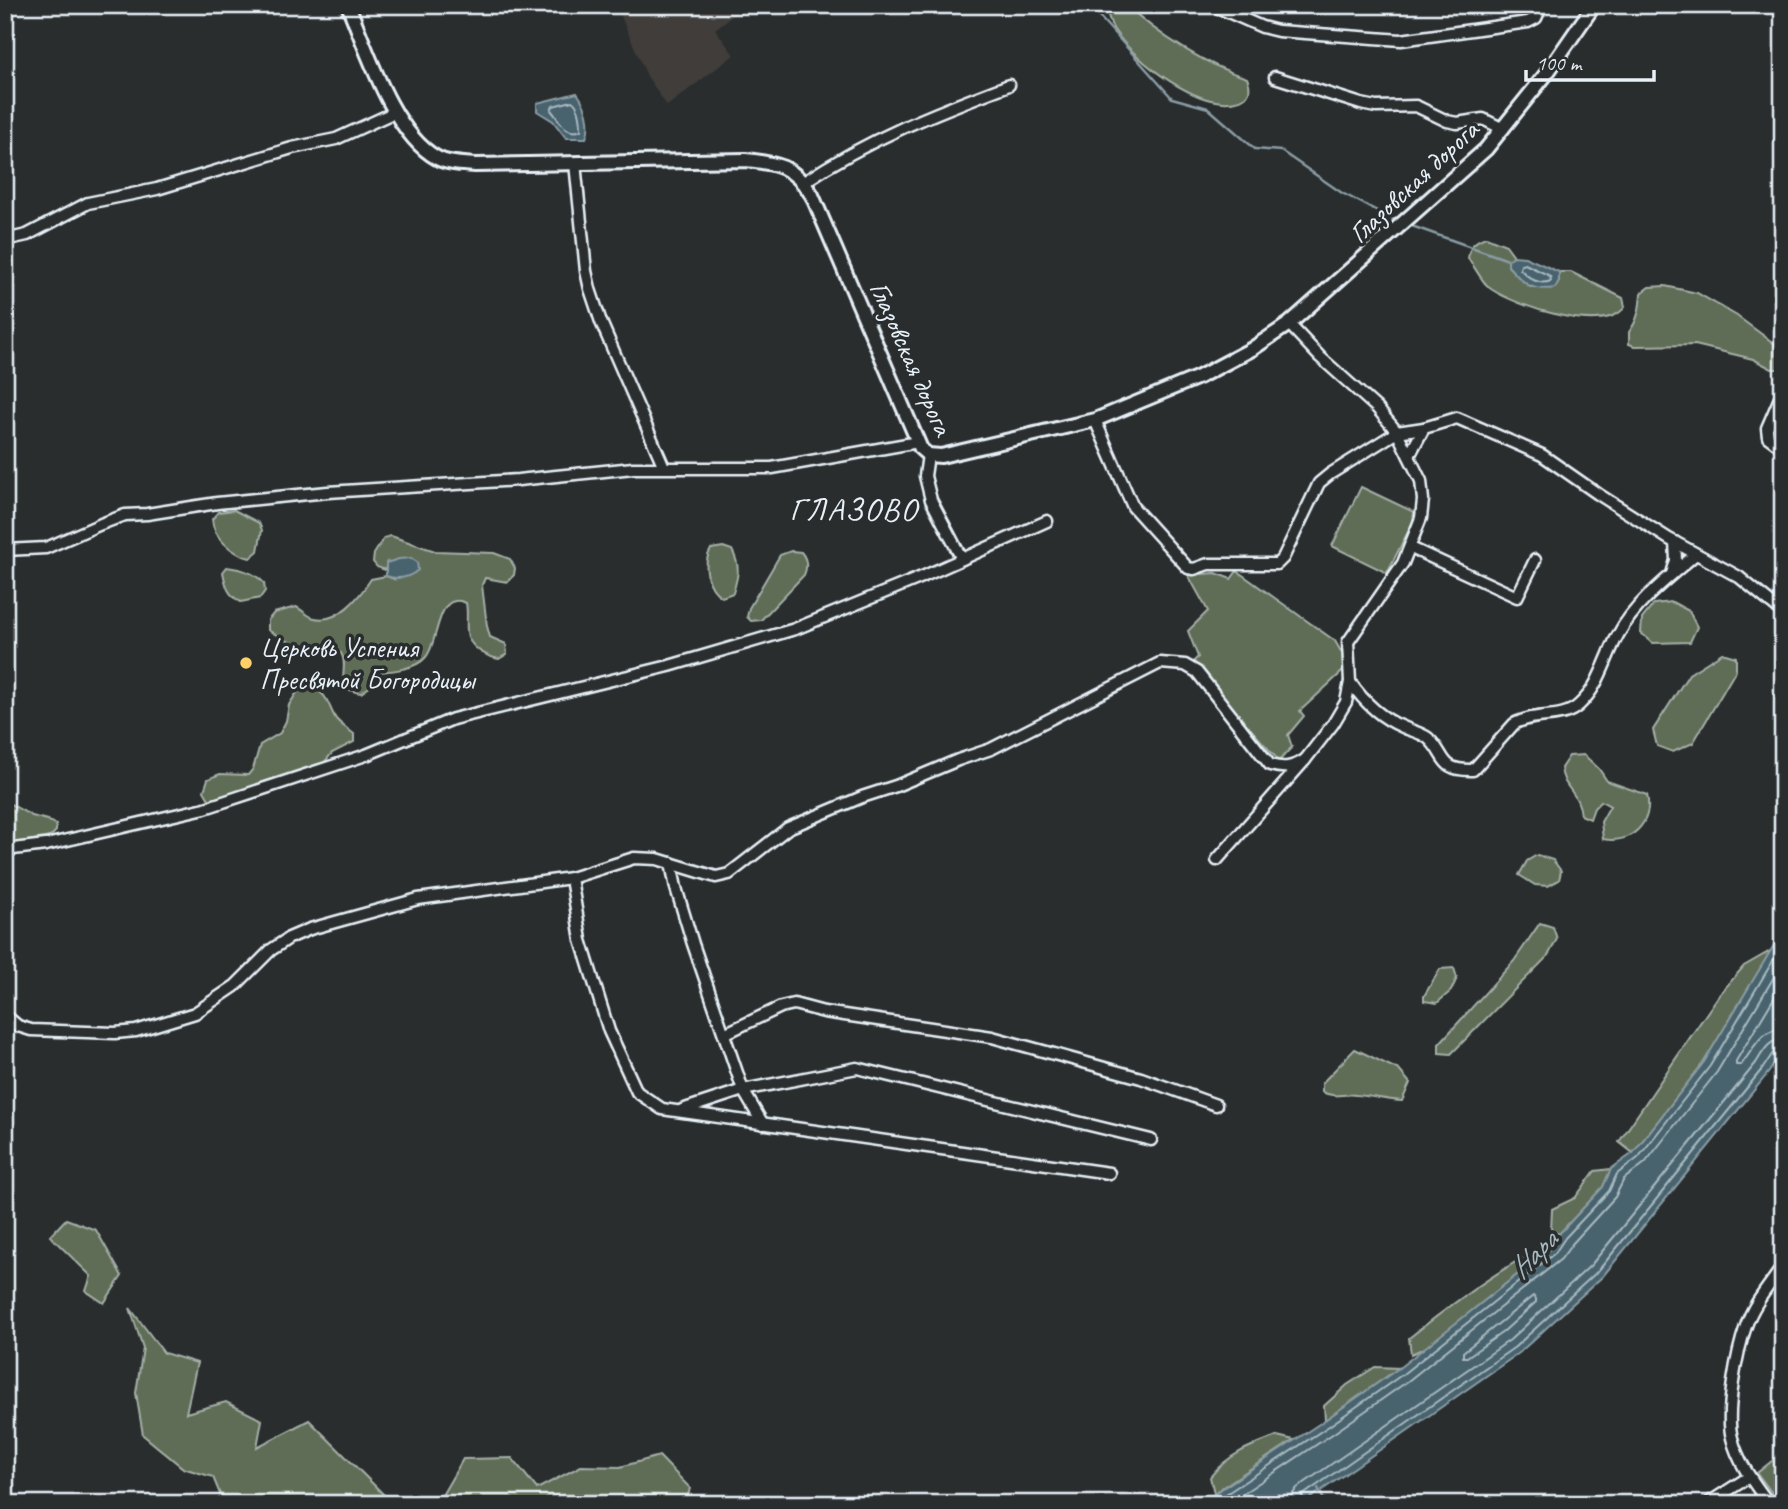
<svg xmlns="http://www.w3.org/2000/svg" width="1788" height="1509" viewBox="0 0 1788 1509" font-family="Caveat,sans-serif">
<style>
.built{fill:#3f3e3a}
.green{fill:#606d56;stroke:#a4afa7;stroke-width:2}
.water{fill:#49646e;stroke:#899ca5;stroke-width:2}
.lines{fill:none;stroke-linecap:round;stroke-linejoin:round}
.shore{stroke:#a8b9c1;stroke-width:2}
.stream{stroke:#899ca5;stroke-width:2.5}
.minor-casing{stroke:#e8f1f8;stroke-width:15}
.tertiary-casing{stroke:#e8f1f8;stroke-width:18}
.minor{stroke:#2a2d2e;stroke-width:10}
.tertiary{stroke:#2a2d2e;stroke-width:12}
.poi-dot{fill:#ffd166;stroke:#2a2d2e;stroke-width:2.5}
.labels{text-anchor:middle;stroke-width:7;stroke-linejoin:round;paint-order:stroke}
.street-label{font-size:28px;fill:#e8f1f8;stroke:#2a2d2e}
.poi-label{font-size:28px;fill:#e8f1f8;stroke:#2a2d2e;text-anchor:start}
.water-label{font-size:30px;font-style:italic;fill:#a8b9c1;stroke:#2a2d2e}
.quarter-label{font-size:32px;letter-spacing:2px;fill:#e8f1f8;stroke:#2a2d2e}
</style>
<rect width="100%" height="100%" fill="#2a2d2e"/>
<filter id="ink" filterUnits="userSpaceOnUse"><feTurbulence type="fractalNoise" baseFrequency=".0143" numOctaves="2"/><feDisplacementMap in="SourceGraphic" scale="14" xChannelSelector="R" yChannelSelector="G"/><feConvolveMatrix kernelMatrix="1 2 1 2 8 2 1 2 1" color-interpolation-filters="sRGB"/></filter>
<g filter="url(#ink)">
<path class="built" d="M616,5H747L715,29L734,55L667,106L647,76Z"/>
<g class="green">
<path d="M1103,5H1127C1157,35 1206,65 1247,78C1251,87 1251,96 1240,100C1201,113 1134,60 1114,30C1109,23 1109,13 1103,5Z"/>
<path d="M1486,237L1506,245L1514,256L1508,260V266L1530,287L1559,281V272H1571L1623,298L1625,307C1604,336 1516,306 1491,289C1482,283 1475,267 1468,258C1470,246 1474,241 1486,237Z"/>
<path d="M1665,286L1697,293L1737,316L1783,350V369H1772L1753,359L1695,345L1635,346L1629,344V332C1638,320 1640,308 1641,293L1649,287Z"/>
<path d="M1361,487L1414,512L1413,522L1387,573L1332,546Z"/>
<path d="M234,510L259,523L262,530L258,551L250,558C233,554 213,538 212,519L218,512Z"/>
<path d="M391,536L435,551L494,553L510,559L515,568L514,575L507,582L485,578L482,585L487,626L490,637L506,644L507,654L499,659C487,657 468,647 467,632C466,622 468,613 466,603C436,589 439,643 426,657C416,669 393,671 379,672L371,686L361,693C330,689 351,669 341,653C331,649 324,653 314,653C308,652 274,634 268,630V620L274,613L296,607C303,610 308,617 315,618C338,624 360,596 371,579L386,576L394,579L387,563L385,570L377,567L373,562L374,554L384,538Z"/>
<path d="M723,547L732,550C741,567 738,576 733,593L722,597C707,588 702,564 711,549Z"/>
<path d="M791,551L801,552C807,559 808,566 804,575L761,620L751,621L747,617L749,608L780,555Z"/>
<path d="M227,567C241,569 254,572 264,583L265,591L260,598L241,602C228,595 226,587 223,572Z"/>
<path d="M1237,571L1335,641L1343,655V671L1300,711L1304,716L1288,735L1292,747L1279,761L1192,663L1198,657L1188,631L1208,611L1188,575L1216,573L1231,579Z"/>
<path d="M1672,602L1689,611L1697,627L1690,642L1653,643L1641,633L1642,619L1654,604Z"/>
<path d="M1722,653L1736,657V670L1693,743L1673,752L1657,746L1653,730L1689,674Z"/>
<path d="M312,688C328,693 328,706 336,719C341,725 348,729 354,734V742L332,753L323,764L253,786L215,801H210L204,791L208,779L220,774L248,775L253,769L260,745L280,733L286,721L289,705L298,691Z"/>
<path d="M1584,755L1599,769L1607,781L1647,795C1654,823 1630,845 1603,839L1601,822L1610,806L1601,801L1594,808L1590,819L1581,815C1579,792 1563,789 1561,768L1569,756Z"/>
<path d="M5,801L32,816L47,820L56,825V831L50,837L5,845Z"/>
<path d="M1537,855L1553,860L1561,871L1559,880L1548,886L1535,885L1519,875L1527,861Z"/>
<path d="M1540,923L1553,927L1557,939L1548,956L1451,1054L1439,1053V1044L1514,961Z"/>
<path d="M1772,950L1704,1062L1633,1153L1619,1142L1719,995L1744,966Z"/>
<path d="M1454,968L1457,978L1451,991L1437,1003L1424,1001V996L1440,969Z"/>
<path d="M1355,1049L1399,1070L1410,1083L1402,1101C1386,1100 1372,1096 1356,1095C1341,1093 1337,1099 1322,1092V1083Z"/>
<path d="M1611,1169L1603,1187L1559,1234L1551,1231L1552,1209L1575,1198L1595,1171Z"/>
<path d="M66,1219L96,1230L122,1276L104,1303L86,1291L91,1276L50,1236Z"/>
<path d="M1539,1248H1551L1427,1347L1411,1354L1409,1338C1450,1305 1493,1274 1539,1248Z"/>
<path d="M130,1308L164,1353L197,1363L186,1413L226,1402L262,1420L257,1447L309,1420L386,1497V1504H224L213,1477L183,1468L143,1435L136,1393L143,1348Z"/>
<path d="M1375,1367L1399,1368L1325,1420L1324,1406L1347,1385Z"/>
<path d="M1277,1436L1294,1440L1214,1493L1210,1477C1228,1454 1250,1446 1277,1436Z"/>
<path d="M1783,1452V1504H1780L1757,1473Z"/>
<path d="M659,1456L690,1488L686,1504H437L463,1459L512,1458L537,1489L581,1466L620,1467Z"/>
</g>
<g class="water">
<path d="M577,93C586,105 592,124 586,138H566L553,121L537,111V103Z"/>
<path d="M1514,256L1525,257L1559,272V281L1555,288C1531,292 1523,283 1508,266V260Z"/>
<path d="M411,558L417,562L418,570C409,578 399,580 386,576V563L399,559Z"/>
<path d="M1783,930V1050L1769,1072L1603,1276L1519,1353L1302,1504H1199L1325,1420L1399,1368L1551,1248L1559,1234L1603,1187L1611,1169L1633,1153L1704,1062Z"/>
</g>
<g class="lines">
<g class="shore">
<path d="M572,101C580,106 581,120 581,130C566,137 559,119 551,110L553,106Z"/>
<path d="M1525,264L1550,276L1551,281C1538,286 1529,278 1520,269L1521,265Z"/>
<path d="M1783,983L1736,1061V1065H1741C1754,1049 1760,1029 1783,1028"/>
<path d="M1533,1296L1536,1299V1302L1503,1332L1467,1357H1463V1352Z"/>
<path d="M1211,1504L1329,1426L1403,1374L1555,1253L1565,1238L1609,1191L1617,1174L1638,1158L1710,1066L1783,944"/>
<path d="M1227,1504L1334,1433L1408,1381L1561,1259L1572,1244L1615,1197L1624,1179L1645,1163L1717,1072L1783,962"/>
<path d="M1290,1504L1292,1495L1297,1488L1510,1340L1591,1265L1756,1063C1763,1052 1768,1040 1783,1039"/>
<path d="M1299,1504L1303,1495L1515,1347L1598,1271L1763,1068L1775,1050L1783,1048"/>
</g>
<g class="stream">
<path d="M1089,5L1172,98L1208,108L1255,149L1281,151L1342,193L1399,222"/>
<path d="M1409,225L1508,260"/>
<path d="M1318,1488L1326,1504"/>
</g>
<g class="minor-casing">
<g id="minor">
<path d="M1212,5L1262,27L1278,31L1401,40L1528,22L1536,18L1542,5"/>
<path d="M1275,77L1361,104L1376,107L1416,106L1447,121L1457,123L1483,119L1503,129"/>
<path d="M575,163L586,271L590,289L601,322L664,467"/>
<path d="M804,182C868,139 937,112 1009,85"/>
<path d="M5,240L27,235L88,203L157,189L292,148L336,139L395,112"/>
<path d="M1783,391L1767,428L1768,437L1783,448"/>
<path d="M1095,420L1133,507L1188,568L1194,569L1208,564H1277L1283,558L1319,483L1330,474L1397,432L1424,428L1457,418L1542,455L1598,494L1669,539L1739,577L1783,613"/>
<path d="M928,455L925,476L931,500L962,559"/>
<path d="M1409,456L1424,428"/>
<path d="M1411,548L1517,597L1535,560"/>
<path d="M5,550L46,548L101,524L125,515L147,514L217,503L328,492L518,480L633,468H772L918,442"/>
<path d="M1672,574L1676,560L1675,542"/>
<path d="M1350,682C1364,702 1380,718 1403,727C1411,731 1420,732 1428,738C1447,755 1438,771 1473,770L1514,724C1534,712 1562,721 1579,705C1600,686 1605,658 1618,635C1635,603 1669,577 1696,554"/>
<path d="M5,850L46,845L205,808L366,755L453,719L669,666L795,629L922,577L1047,521"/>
<path d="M1217,860L1305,760L1333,724L1346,702L1350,682L1348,642L1403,563L1421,518L1423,500L1421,481L1397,432L1377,408L1320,357L1289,324"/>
<path d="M671,863L676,888L693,944L743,1090L763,1124"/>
<path d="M571,878L581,940L609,1031L637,1092L662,1109L1109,1173"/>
<path d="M5,1015L18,1026L31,1030L115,1033L136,1031L195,1013L235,986L271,950L289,938L310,929L418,899L571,878L634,858L657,859L716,877L729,874L788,828L862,797L896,786L958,760L991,749L1160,663L1185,665L1197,672L1270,765C1284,769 1292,768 1305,760"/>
<path d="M724,1034L781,1007L794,1004L824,1012L992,1037L1141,1078L1216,1105"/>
<path d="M682,1110L743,1090L857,1068L1151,1140"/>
<path d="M1707,1504L1749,1477"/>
<path d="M1769,1504C1754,1483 1738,1463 1732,1438C1725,1413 1737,1351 1746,1326C1753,1304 1770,1285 1783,1266"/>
</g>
</g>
<g class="tertiary-casing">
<path id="tertiary" d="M348,5C367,50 393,134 437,158C448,164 463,164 475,165L745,160C778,163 793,166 812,195L921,449L928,455L941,456L1095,420L1199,377L1252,349L1289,324L1486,149L1547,73L1594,5"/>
</g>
<use href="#minor" class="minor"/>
<use href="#tertiary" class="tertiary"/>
</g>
</g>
<circle class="poi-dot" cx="246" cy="663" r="7"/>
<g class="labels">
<g class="street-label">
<text transform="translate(1413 181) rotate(-43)" y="10">Глазовская дорога</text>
<text transform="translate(912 358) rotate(66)" y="10">Глазовская дорога</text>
</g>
<g class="poi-label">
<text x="260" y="657">Церковь Успения<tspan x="260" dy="32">Пресвятой Богородицы</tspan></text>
</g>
<g class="water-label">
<text transform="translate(1533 1254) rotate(-45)" y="10">Нара</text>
</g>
<g class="quarter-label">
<text x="854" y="520">ГЛАЗОВО</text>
</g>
</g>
<rect width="1788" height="1509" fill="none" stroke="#2a2d2e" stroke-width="28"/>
<rect x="14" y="14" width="1760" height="1481" fill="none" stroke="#e8f1f8" stroke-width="2.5" filter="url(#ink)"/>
<path d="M1526 70v10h128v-10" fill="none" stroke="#e8f1f8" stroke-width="3.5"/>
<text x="1536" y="70" font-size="21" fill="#e8f1f8" stroke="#2a2d2e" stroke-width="5" paint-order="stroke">100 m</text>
</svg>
